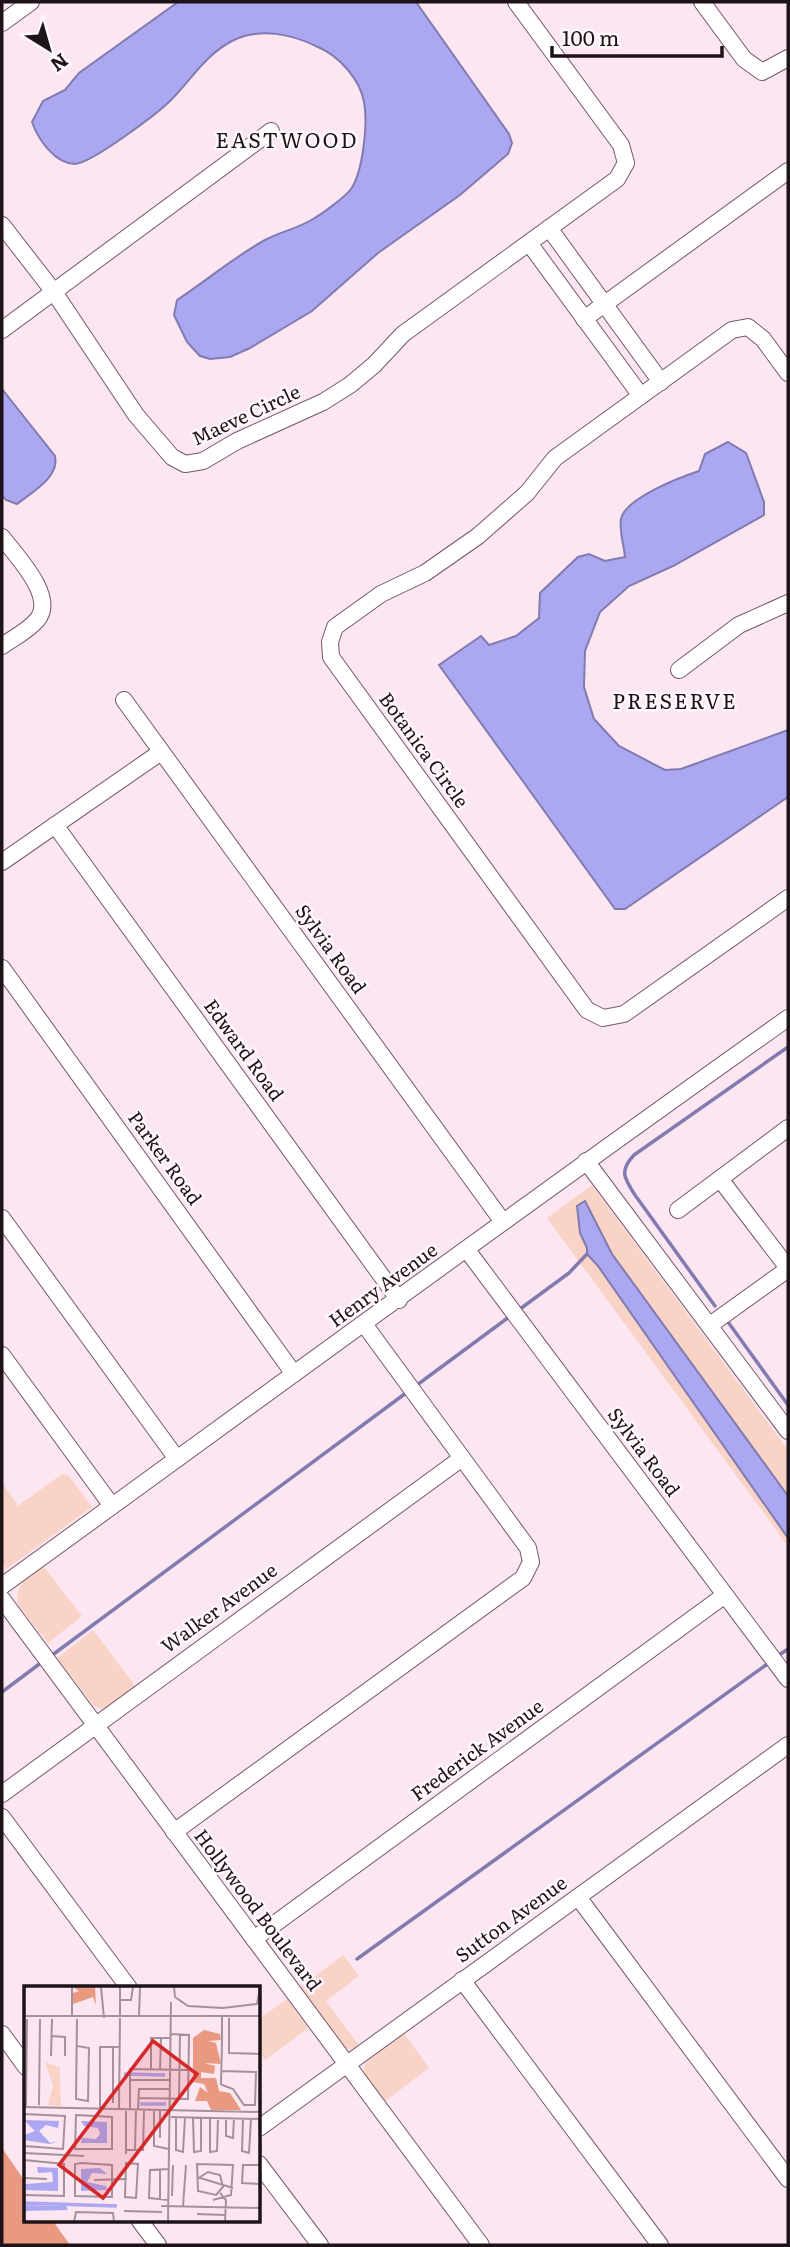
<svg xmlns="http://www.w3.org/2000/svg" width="790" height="2247" viewBox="0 0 790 2247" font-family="Literata,serif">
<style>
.green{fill:#fad3c7}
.forest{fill:#e99980}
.water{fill:#aba7f0;stroke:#817bb0;stroke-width:2}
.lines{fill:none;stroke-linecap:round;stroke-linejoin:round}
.stream{stroke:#817bb0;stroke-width:3.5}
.minor-casing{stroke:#755869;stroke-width:18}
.minor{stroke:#fff;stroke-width:16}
.labels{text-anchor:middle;stroke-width:5;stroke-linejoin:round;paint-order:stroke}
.street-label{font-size:19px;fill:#1f131a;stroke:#fff8fc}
.neighbourhood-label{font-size:21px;letter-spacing:2px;fill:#1f131a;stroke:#fff8fc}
.inset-river{fill:none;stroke:#aba7f0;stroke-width:3.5}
.inset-road{fill:none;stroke:#a3929c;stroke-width:2}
.view{fill:#d62828;fill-opacity:0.15;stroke:#d62828;stroke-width:3.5}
.inset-edge{fill:none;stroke:#1f131a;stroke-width:3.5}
</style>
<rect width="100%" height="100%" fill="#fbe6f2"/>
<g class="green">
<path d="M592,1185L788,1450V1546L547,1218Z"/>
<path d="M62,1474L69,1476L92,1507L6,1569L2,1563V1482L18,1506Z"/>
<path d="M43,1566L82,1616L48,1643L19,1606C12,1586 29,1577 43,1566Z"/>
<path d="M93,1630L136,1687L109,1707L101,1709L94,1706L57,1658Z"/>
<path d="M343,1955L359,1976L326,2001L360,2047L357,2050L345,2048L300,1988Z"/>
<path d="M287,1999L308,2028L265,2060L259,2052V2019Z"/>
<path d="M404,2033L429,2068L384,2102C375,2090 356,2075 368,2059Z"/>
</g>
<path class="forest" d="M2,2148L26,2183V2221H53L70,2245H2Z"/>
<g class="water">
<path d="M178,2H416L509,134L512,143L508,154L460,195L378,253L312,311L250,348L230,357L210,359L200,356L187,342L174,315L177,300C206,281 234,257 265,240C280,232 299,228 313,219C322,214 345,197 351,189C363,172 368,123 364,102C360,79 339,56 318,47C292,34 260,27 232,41C205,55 192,79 171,100C158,113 92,163 75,164C55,164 38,139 32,122L43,101L65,90L79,73Z"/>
<path d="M2,389L55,456C60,477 32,492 17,504L6,500L2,495Z"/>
<path d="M728,442L746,453L764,502V515L673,566L629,586L600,612L585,651L584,687L594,719L619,746L665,770L681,769L788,730V797L625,909H615L439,665L481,636L489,645L516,636L539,618L540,593L578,557L589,554L605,561L625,557C624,545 619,531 621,519C625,498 681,477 699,471L705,454Z"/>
<path d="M585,1201L612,1254L788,1496V1538L598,1266L587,1254V1248L580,1233L577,1206Z"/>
</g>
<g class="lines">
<g class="stream">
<path d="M715,1306L635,1195C624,1178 619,1171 634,1155L788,1047"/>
<path d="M520,1309L569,1273L587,1254"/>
<path d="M728,1322L788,1405"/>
<path d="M417,1385L509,1317"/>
<path d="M51,1656L406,1393"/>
<path d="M776,1657L788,1649"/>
<path d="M2,1692L42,1662"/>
<path d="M357,1959L770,1662"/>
</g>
<g class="minor-casing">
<g id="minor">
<path d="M702,2L744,59L762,72L788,58"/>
<path d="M2,23L31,2"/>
<path d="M2,225L54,292L136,415L172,457L185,464L203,461L237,441L323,402L350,385L374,365L403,334L617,179L626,163L621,145L516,2"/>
<path d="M549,228L661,382"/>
<path d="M529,243L641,396"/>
<path d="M584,319L788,171"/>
<path d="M2,330L271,131"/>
<path d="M788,373L763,339L748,327L732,330L555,458L527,493L478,536L425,573L381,594L335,627L330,642L331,657L587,1010L603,1018L624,1014L788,898"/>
<path d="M2,537C16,556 57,597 37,620C28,631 13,638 2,646"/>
<path d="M679,670L739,625L788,603"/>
<path d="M124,700L503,1222"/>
<path d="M55,825L399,1300"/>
<path d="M2,862L161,752"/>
<path d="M2,968L294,1374"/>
<path d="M586,1161L788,1431"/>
<path d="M720,1179L788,1268"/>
<path d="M678,1210L788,1128"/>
<path d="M2,1218L177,1459"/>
<path d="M467,1250L788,1679"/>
<path d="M710,1325L788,1269"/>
<path d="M2,1355L112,1506"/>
<path d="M2,1586C264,1396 524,1205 788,1018"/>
<path d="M2,1599L481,2245"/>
<path d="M2,1794L462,1458"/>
<path d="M2,1817L129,1988"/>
<path d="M174,1832L523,1578L531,1562L528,1548L364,1324"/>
<path d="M578,1897L788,2179"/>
<path d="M254,1939L725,1595"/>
<path d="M462,1980L660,2245"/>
<path d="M2,2034L26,2067"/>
<path d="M259,2128L788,1745"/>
<path d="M259,2164L320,2245"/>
<path d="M140,2221L158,2245"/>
</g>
</g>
<use href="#minor" class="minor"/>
</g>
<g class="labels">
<g class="street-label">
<text transform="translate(246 415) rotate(-25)" y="7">Maeve Circle</text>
<text transform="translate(424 750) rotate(54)" y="7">Botanica Circle</text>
<text transform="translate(331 949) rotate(54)" y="7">Sylvia Road</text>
<text transform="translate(244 1050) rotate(54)" y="7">Edward Road</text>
<text transform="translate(165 1158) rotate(54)" y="7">Parker Road</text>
<text transform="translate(383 1285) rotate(-36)" y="7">Henry Avenue</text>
<text transform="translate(644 1452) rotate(53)" y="7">Sylvia Road</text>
<text transform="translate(219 1608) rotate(-36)" y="7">Walker Avenue</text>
<text transform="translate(477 1750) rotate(-36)" y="7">Frederick Avenue</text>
<text transform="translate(258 1910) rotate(53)" y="7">Hollywood Boulevard</text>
<text transform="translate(511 1919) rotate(-36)" y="7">Sutton Avenue</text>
</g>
<g class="neighbourhood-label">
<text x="287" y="148">EASTWOOD</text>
<text x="675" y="709">PRESERVE</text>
</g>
</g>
<g transform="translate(24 1986)">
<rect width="236" height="236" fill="#fbe6f2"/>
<path d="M21,76L36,82L37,120L24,119L29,99Z" fill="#fad3c7"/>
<path d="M49,1H71L72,19L69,11L49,18V7L55,5ZM180,44L196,48L197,54L184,55L192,57L197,78L180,77L191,80L190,88L177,86V92H192L195,105L206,107L217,124H187L183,115H171L176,101L184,107L180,98L169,96V52Z" fill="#e99980"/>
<path d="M0,134L35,135L34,142L22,139L15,145L26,157L35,155L26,158L0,154V149L11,145ZM57,135L83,136V157H57L58,152L72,153L76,148L74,142L60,140ZM13,181L34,182V205L0,204L1,198L29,196L28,186L14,187ZM76,182L83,188L68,187L63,196L82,200L83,204L57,205V183ZM0,219L42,220L44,224L0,225Z" fill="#aba7f0"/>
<path class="inset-river" d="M100,88L141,89M116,118H142M0,217L93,220"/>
<path class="inset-road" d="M48,1V29M77,1L80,32M150,1L151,11L164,20L199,22L233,18L236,1M96,14H107L109,1M96,29V1M0,30H237M115,30L116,1M205,32V67L237,68M27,50L41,51V70M53,60L65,62L64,115L52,113L53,33M89,61V117M27,70L28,33M127,83V52H147M136,83L137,52M198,85L232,86L231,119H220L209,103L198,99L197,98L198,56V30M106,94H146M115,112L164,113L165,49L147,48M155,113L156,48M15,119L16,33M0,121L237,126M2,121L3,33M76,123V61H96M95,123L96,32M106,123V83L164,84M114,124L115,103H146M130,124V160L145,163M136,124V152M0,128L41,130L39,163L0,160M52,129L88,131V163H51ZM152,131H147L237,133M152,131V164L159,166L161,132M169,132L170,166L177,165V132M186,132V166L193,165L194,132M202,132V150L209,152L210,132M219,133L218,165L225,167L227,133M235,133L237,167M102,164H119L120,124M111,164L112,124M0,167L60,170M102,168V123M0,174L40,178V210L0,209M58,177L88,179V211L51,210V178ZM102,177L114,178L112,212L101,211ZM173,191L209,202M176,191L184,186L196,189L199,201L192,209L174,205L173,178L209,179L207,209L189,214M0,192L23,193M70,194L103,193M236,198L218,197L219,179H237M196,207L202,214L201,236M148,210L149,179M136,213V183M145,214L125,212L126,184L145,183M137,220L237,222M159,220L162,179M236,222L237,187M100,225L138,226M173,228L201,229M50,236L52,226L89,227L90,236M144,236L147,16"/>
<path class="view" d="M129,55L173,88L79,212L35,179Z"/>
<rect width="236" height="236" class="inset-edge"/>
</g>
<rect width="790" height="2247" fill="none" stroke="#1f131a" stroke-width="7"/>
<g transform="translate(49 49) rotate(143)" stroke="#fff8fc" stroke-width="5" paint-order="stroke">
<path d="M0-5L12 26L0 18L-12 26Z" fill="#1f131a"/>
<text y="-10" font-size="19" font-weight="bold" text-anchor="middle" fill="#1f131a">N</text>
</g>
<path d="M552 46v10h170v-10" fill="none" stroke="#1f131a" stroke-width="3.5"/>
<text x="562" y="46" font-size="21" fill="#1f131a" stroke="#fff8fc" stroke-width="5" paint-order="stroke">100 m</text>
</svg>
